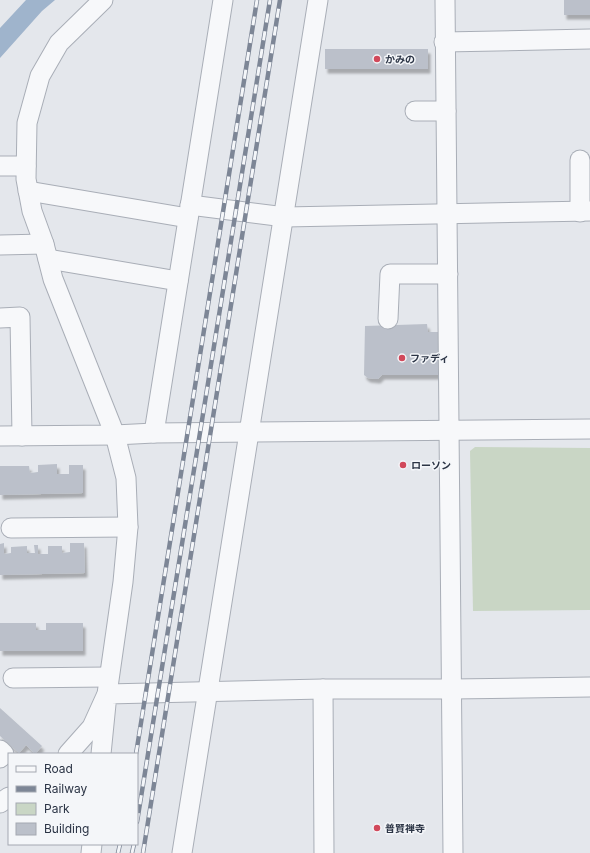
<svg xmlns="http://www.w3.org/2000/svg" width="590" height="853" viewBox="0 0 590 853" font-family="Inter,'Noto Sans JP',sans-serif">
<style>
.green{fill:#c9d6c5}
.water{fill:#9fb4cc}
.building{fill:#bbc0ca;filter:url(#shadow)}
.lines{fill:none;stroke-linecap:round;stroke-linejoin:round}
.minor-casing{stroke:#a9aeb7;stroke-width:21}
.minor{stroke:#f7f8fa;stroke-width:19}
.rail-casing{stroke:#7d8696;stroke-width:4.5}
.rail{stroke:#f4f6f9;stroke-width:3;stroke-dasharray:9;stroke-linecap:butt}
.poi-dot{fill:#d1495b;stroke:#f4f6f9;stroke-width:1.5}
.labels{text-anchor:middle;stroke-width:3;stroke-linejoin:round;paint-order:stroke}
.poi-label{font-size:10px;font-weight:bold;fill:#2b3445;stroke:#f4f6f9;text-anchor:start}
</style>
<defs>
<filter id="shadow"><feDropShadow dx="2.5" dy="4.5" stdDeviation="1" flood-color="#0004"/></filter>
</defs>
<rect width="100%" height="100%" fill="#e4e7ec"/>
<path class="green" d="M475,447L590,448V610L473,611L470,451Z"/>
<path class="water" d="M26,0H55L42,11L0,58V28Z"/>
<g class="building">
<rect x="564" y="0" width="26" height="15"/>
<rect x="325" y="49" width="103" height="20"/>
<path d="M427,324L428,332H441L440,375H382L378,379L368,378L364,375L365,326Z"/>
<path d="M57,464V474H69V465H83V493L0,495V466H29L30,473L38,472V465Z"/>
<path d="M4,543V554L11,553V547L27,546V553H35L34,545H38V554H48V546H62V553L70,552V543H84L85,573L0,575V544Z"/>
<path d="M0,623H36V630H46V623H83V651H0Z"/>
<path d="M0,708L42,746L35,754L26,745L19,753L0,736Z"/>
</g>
<g class="lines">
<g class="minor-casing">
<g id="minor">
<path d="M445,0L453,853"/>
<path d="M444,42L590,39"/>
<path d="M415,111H446"/>
<path d="M0,166H26"/>
<path d="M28,191L188,218"/>
<path d="M190,205L285,217L590,211"/>
<path d="M580,212V160"/>
<path d="M0,245L44,244"/>
<path d="M48,259L178,281"/>
<path d="M0,318L20,317L22,436"/>
<path d="M388,319L390,274H448"/>
<path d="M154,433L223,0"/>
<path d="M0,436L115,435L154,433L590,429"/>
<path d="M11,528L128,527"/>
<path d="M13,678L108,677"/>
<path d="M323,689L324,853"/>
<path d="M0,750L4,754L0,758"/>
<path d="M68,754L92,727L107,694L123,582L128,527L126,478L115,435L53,279L44,244L32,211L26,179L27,123L40,76L59,43L103,0"/>
<path d="M101,754L107,694L323,689H452L590,687"/>
<path d="M0,803L9,797"/>
<path d="M91,853L92,844"/>
<path d="M182,853L318,0"/>
</g>
</g>
<use href="#minor" class="minor"/>
<g class="rail-casing">
<g id="rail">
<path d="M136,754L257,0"/>
<path d="M137,822L270,0"/>
<path d="M118,853L120,844"/>
<path d="M132,853L134,844"/>
<path d="M143,853L280,0"/>
</g>
</g>
<use href="#rail" class="rail"/>
</g>
<g class="poi-dot">
<circle cx="377" cy="59" r="4"/>
<circle cx="402" cy="358" r="4"/>
<circle cx="403" cy="465" r="4"/>
<circle cx="377" cy="828" r="4"/>
</g>
<g class="labels">
<g class="poi-label">
<text x="385" y="63">かみの</text>
<text x="410" y="362">ファディ</text>
<text x="411" y="469">ローソン</text>
<text x="385" y="832">普賢禅寺</text>
</g>
</g>
<rect x="8" y="753" width="130" height="92" fill="#f4f6f9" stroke="#a4a8b1"/>
<rect x="16" y="766" width="20" height="6" fill="#f7f8fa" stroke="#a4a8b1"/>
<text x="44" y="773" font-size="12" fill="#2b3445">Road</text>
<rect x="16" y="786" width="20" height="6" fill="#7d8696" stroke="#a4a8b1"/>
<text x="44" y="793" font-size="12" fill="#2b3445">Railway</text>
<rect x="16" y="803" width="20" height="12" fill="#c9d6c5" stroke="#a4a8b1"/>
<text x="44" y="813" font-size="12" fill="#2b3445">Park</text>
<rect x="16" y="823" width="20" height="12" fill="#bbc0ca" stroke="#a4a8b1"/>
<text x="44" y="833" font-size="12" fill="#2b3445">Building</text>
</svg>
